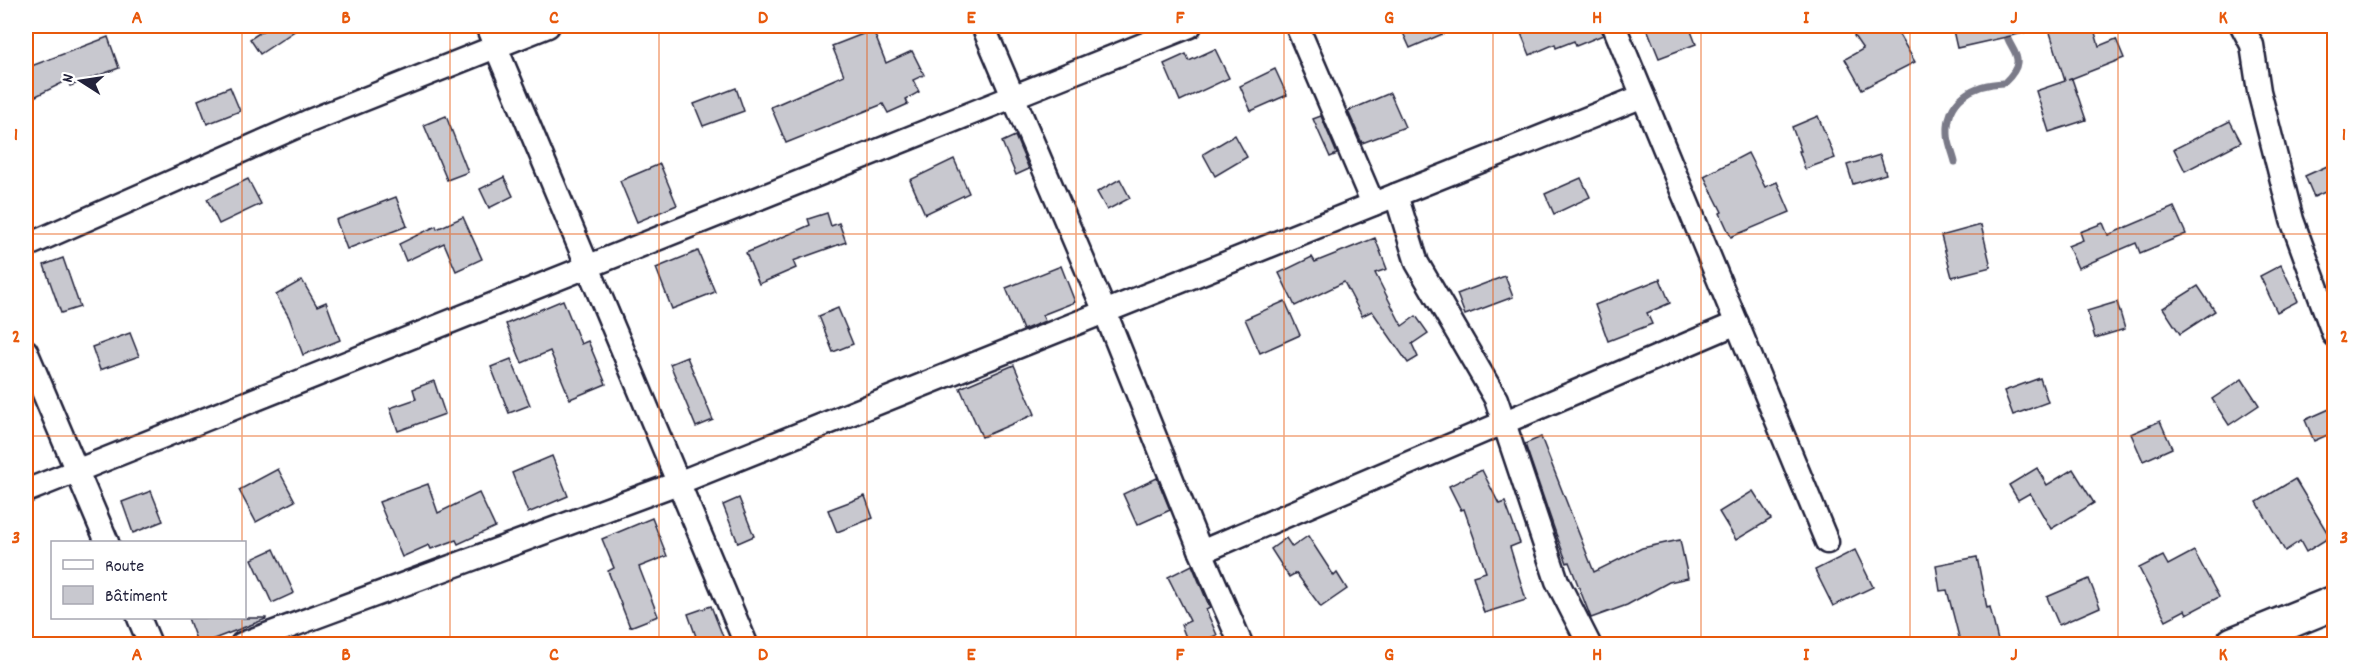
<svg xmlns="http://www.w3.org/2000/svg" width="2360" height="670" viewBox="0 0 2360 670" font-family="Dekko,sans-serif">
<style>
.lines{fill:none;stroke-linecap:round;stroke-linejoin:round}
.stream{stroke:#7a7a88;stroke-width:7}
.building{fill:#c8c8cf;stroke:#22223b;stroke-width:1.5}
.street-casing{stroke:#22223b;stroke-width:27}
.secondary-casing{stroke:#22223b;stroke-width:38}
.street{stroke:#fff;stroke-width:22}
.secondary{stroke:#fff;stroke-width:33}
.grid{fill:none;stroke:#e8590c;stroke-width:1.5;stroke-opacity:0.55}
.neatline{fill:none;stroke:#e8590c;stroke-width:2}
.grid-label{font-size:20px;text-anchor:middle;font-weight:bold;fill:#e8590c}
</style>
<rect width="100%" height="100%" fill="#fff"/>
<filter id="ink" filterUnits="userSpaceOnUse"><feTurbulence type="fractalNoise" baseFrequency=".0167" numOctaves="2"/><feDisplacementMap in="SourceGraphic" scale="12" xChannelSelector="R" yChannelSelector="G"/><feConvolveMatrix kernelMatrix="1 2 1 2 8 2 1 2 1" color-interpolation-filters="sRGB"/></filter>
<g filter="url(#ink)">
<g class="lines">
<path class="stream" d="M1955,162C1953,153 1948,143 1948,134C1946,99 1973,84 2004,83C2034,55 2003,49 2006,26"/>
</g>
<g class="building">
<path d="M270,26H302L260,54L250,39Z"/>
<path d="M1400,26H1461L1410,48Z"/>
<path d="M1518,26H1601L1603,35L1576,46L1574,41L1556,48L1555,44L1530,55Z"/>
<path d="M1646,26H1689L1696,44L1659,58Z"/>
<path d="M1869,26H1894L1915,62L1862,89L1845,59L1863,49L1854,36Z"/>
<path d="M1952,26H2023L2024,33L1957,48Z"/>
<path d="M2048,26H2093L2099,46L2116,39L2124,58L2068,80L2072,79L2086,120L2049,132L2036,91L2065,81Z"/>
<path d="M873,30L886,63L912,51L924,75L913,80L919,92L906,99L908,104L888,113L883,104L786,143L771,107L844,75L832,46Z"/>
<path d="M108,37L119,68L70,86L68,80L26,101V68Z"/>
<path d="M1215,49L1229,78L1180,101L1164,64L1186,54L1189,61Z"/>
<path d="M1275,69L1287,95L1251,111L1240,86Z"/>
<path d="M230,87L240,111L207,124L198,100Z"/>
<path d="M736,88L744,111L703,126L694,104Z"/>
<path d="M1390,93L1405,127L1362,143L1348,111Z"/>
<path d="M446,116L468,172L447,180L424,125Z"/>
<path d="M1321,116L1337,154L1330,157L1313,119Z"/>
<path d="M1818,116L1835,158L1805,169L1799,151H1801L1792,127Z"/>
<path d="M2230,121L2241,142L2185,171L2174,149Z"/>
<path d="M1235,135L1247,157L1215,176L1203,154Z"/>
<path d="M1015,136L1029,169L1016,175L1002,142Z"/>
<path d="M1748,153L1765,187L1777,182L1790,212L1731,237L1720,213L1722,212L1704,176Z"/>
<path d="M1880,155L1886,174L1853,184L1847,165Z"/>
<path d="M954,159L969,193L925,214L910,180Z"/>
<path d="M2334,163V188L2314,197L2305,176Z"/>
<path d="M660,164L677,205L637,222L620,181Z"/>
<path d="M504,177L513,196L489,208L480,189Z"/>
<path d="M1581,178L1590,197L1554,214L1545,194Z"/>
<path d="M248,179L261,204L219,224L207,199Z"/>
<path d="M1120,179L1130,198L1107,210L1097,192Z"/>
<path d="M396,197L407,226L347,249L336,220Z"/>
<path d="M2174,207L2186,234L2140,253L2136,243L2078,268L2068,246L2083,240L2080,232L2103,223L2108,235Z"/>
<path d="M827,213L831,226L839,223L846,242L793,261L796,268L759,284L746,253L810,225L808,219Z"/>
<path d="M463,217L482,259L456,271L444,243L406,261L399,244L436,226L437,229Z"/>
<path d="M1981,225L1991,267L1952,277L1941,236Z"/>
<path d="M1375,238L1387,269L1375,273L1402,326L1416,316L1428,333L1412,344L1418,357L1408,363L1372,311L1362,316L1344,282L1295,306L1279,273L1312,257L1315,262Z"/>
<path d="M698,251L715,292L672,309L656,268Z"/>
<path d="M63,258L80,307L61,313L44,265Z"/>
<path d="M2281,265L2298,301L2277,312L2260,276Z"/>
<path d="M1061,266L1075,302L1042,315L1045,321L1023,330L1006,288Z"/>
<path d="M1505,276L1513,297L1465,315L1457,294Z"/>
<path d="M1660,279L1670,303L1647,313L1652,324L1608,341L1595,305Z"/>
<path d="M302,280L317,306L326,302L340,340L303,355L289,317L276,295Z"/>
<path d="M2198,286L2215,311L2180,334L2163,308Z"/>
<path d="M563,300L581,344L588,341L606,384L570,399L550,351L522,363L506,324Z"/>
<path d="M1285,301L1300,335L1260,353L1245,319Z"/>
<path d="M2117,302L2125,329L2095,338L2087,311Z"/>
<path d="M838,308L853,344L833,352L819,316Z"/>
<path d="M130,333L139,356L100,370L92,347Z"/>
<path d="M687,357L713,420L696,427L670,364Z"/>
<path d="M511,359L530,405L509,413L491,367Z"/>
<path d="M1014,365L1035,414L982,437L960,388Z"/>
<path d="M2040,378L2048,402L2013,415L2004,391Z"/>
<path d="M2242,379L2259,405L2229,425L2212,399Z"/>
<path d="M434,381L445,414L398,431L390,408L416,399L413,389Z"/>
<path d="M2334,407V432L2314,441L2305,420Z"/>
<path d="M2160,421L2172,448L2143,461L2131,434Z"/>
<path d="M1541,437L1594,572L1642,548L1680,540L1688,578L1669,582L1627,605L1591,618L1569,562L1567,563L1556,534L1525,444Z"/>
<path d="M552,456L568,496L528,513L512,473Z"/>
<path d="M2037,468L2047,485L2073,469L2094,503L2051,529L2030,493L2018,500L2009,485Z"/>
<path d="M278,469L295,501L256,522L239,490Z"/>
<path d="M1482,470L1499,504L1505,502L1520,543L1510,547L1526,600L1484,613L1473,576L1486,572L1464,509L1461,510L1449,486Z"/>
<path d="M1157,478L1170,510L1137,525L1123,494Z"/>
<path d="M2295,479L2330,537L2306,552L2300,541L2285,551L2257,502Z"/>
<path d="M428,484L438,513L479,493L495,527L458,544L456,540L431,549L429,545L402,557L379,502Z"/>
<path d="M151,491L163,521L133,533L122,502Z"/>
<path d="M1753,491L1771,519L1736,540L1719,512Z"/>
<path d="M865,496L873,518L837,532L828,510Z"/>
<path d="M739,498L754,536L738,543L723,505Z"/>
<path d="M652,518L667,556L639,567L658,616L630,627L608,571L614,568L602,539Z"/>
<path d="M1308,536L1334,576L1337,573L1347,589L1321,607L1296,573L1289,577L1271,549L1286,538L1292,547Z"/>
<path d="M274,549L294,593L272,603L252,559Z"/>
<path d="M1855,550L1873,587L1833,606L1815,570Z"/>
<path d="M2194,551L2219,597L2187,614L2185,610L2166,620L2139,568L2163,556L2168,565Z"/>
<path d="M1977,557L1987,608L1990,607L1999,645H1961L1947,590L1940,591L1936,565Z"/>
<path d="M1192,565L1210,608L1206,610L1217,635L1194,645H1189L1181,625L1190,621L1168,577Z"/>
<path d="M2089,579L2100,607L2059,625L2047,597Z"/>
<path d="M711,606L724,639L710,645H699L688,614Z"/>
<path d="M188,618H266V619L198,645Z"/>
</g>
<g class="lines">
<g class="street-casing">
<g id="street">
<path d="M487,26L746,644"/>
<path d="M983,26L1105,312L1201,552L1241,644"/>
<path d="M1297,26L1373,204"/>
<path d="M1614,26L1827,542"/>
<path d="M2242,26L2252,45L2259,91L2292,220L2334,335"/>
<path d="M1396,195L1417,263L1496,399L1557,581L1589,644"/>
<path d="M26,246L307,122L548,26"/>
<path d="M26,351L107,542"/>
<path d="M26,491L1190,26"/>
<path d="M1201,552L1737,323"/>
<path d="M139,618L150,644"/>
<path d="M242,644L678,483L1643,96"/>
</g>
</g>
<g class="secondary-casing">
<path id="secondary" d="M2233,644L2334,603"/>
</g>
<use href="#street" class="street"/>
<use href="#secondary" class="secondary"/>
</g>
</g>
<path class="grid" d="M242,26V542M450,26V644M659,26V644M867,26V644M1076,26V644M1284,26V644M1493,26V644M1701,26V644M1910,26V644M2118,26V644M26,234H2334M26,436H2334M242,618V644"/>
<rect width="2360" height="670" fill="none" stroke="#fff" stroke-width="66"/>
<rect x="51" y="541" width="195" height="78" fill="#ffffff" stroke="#a7a7b1" stroke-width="1.5"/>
<rect x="63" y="560" width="30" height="9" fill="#ffffff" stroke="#a7a7b1" stroke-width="1.5"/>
<text x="105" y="571" font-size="18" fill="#22223b">Route</text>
<rect x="63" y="586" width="30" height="18" fill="#c8c8cf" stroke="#a7a7b1" stroke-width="1.5"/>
<text x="105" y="601" font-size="18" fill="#22223b">Bâtiment</text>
<g transform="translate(81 81) rotate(282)" stroke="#ffffff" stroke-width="4.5" paint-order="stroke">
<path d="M0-4.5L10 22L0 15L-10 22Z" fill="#22223b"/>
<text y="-9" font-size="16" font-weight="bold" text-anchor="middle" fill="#22223b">N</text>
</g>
<rect x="33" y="33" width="2294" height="604" class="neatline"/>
<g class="grid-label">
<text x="137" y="23">A</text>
<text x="346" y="23">B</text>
<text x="554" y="23">C</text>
<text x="763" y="23">D</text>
<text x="971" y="23">E</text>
<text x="1180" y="23">F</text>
<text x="1389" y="23">G</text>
<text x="1597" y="23">H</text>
<text x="1806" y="23">I</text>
<text x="2014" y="23">J</text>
<text x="2223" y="23">K</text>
<text x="16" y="140">1</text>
<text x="2344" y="140">1</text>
<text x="16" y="342">2</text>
<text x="2344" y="342">2</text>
<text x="16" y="543">3</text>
<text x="2344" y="543">3</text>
<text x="137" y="660">A</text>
<text x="346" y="660">B</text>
<text x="554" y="660">C</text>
<text x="763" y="660">D</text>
<text x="971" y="660">E</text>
<text x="1180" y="660">F</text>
<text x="1389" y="660">G</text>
<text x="1597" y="660">H</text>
<text x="1806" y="660">I</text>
<text x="2014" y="660">J</text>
<text x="2223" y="660">K</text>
</g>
</svg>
